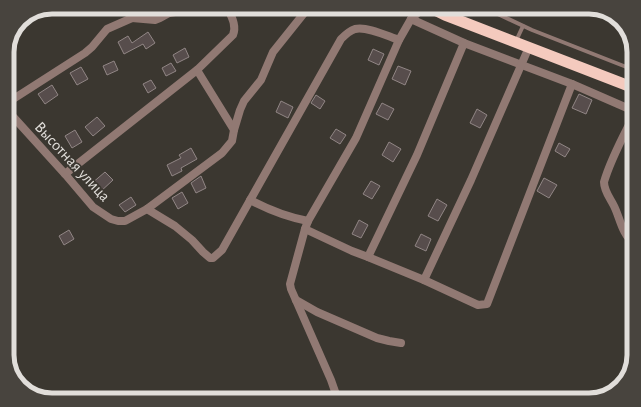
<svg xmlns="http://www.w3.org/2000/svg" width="641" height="407" viewBox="0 0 641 407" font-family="'Alegreya Sans',sans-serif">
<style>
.building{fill:#574d4c;stroke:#918685}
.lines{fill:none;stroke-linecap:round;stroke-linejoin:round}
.service{stroke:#917973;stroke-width:4}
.minor{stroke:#917973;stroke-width:8}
.trunk{stroke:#f4cabe;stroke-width:11}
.labels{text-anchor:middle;stroke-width:3.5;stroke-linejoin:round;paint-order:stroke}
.street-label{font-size:16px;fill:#e1deda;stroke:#3b3730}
.rim{fill:none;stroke:#e1deda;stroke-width:5}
</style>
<rect width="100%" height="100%" fill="#3b3730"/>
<g class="building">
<path d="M148,32L155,43L146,49L143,44L124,54L118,42L128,36L132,43Z"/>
<path d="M185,48L189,57L177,63L173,55Z"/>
<path d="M373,49L384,54L379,65L368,60Z"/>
<path d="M114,61L118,70L107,75L103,66Z"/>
<path d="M171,63L176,71L166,76L162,68Z"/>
<path d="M398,66L411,71L405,85L392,79Z"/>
<path d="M81,67L88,79L77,85L70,73Z"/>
<path d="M151,80L156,88L148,93L143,84Z"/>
<path d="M52,85L58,95L45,104L38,94Z"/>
<path d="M579,94L592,100L586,114L572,108Z"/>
<path d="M316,95L325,101L320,109L311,103Z"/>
<path d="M281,101L293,107L288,118L276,112Z"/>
<path d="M382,103L394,109L388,120L376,114Z"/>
<path d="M477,109L487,115L480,128L470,123Z"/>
<path d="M97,117L105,126L93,136L85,127Z"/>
<path d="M336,129L346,135L340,144L330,138Z"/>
<path d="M75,130L82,142L72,148L65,136Z"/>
<path d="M389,142L401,149L393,162L382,155Z"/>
<path d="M559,143L570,149L565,157L555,151Z"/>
<path d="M191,148L197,159L181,168L182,171L172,176L167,165L181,158L179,155Z"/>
<path d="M105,172L113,180L99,193L91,184Z"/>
<path d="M201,176L206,188L196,193L191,183Z"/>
<path d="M544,178L557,185L549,198L537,191Z"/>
<path d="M371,181L380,186L372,199L363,194Z"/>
<path d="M182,192L188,203L178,209L172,198Z"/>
<path d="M131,197L136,205L125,212L119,205Z"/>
<path d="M437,199L447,205L438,221L428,216Z"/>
<path d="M359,220L368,225L361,238L352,234Z"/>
<path d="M69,230L74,239L64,245L59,236Z"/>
<path d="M421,234L431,239L426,251L415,246Z"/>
</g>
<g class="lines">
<g class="service">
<path d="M483,7L532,30L634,70"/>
<path d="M516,41L523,26"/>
</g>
<g class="minor">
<path d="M163,7L169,13L175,12L180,7"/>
<path d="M132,18L155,20L160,18L169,13"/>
<path d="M411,19L464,43L572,84L634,111"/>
<path d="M464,43L417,155L368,257L424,280L471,180L529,47"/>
<path d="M7,103L85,53L92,47L107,29L132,18L148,7"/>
<path d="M7,110L65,174L93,207L111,219L118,221H125L147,209L222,153L232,141L234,130L197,70L233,35C237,25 231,16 227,7"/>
<path d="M634,115C623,137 611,158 604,182C604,191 610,198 614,206C620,218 622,235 634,243"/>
<path d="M234,130L240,110L244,101L261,80L273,52L309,7"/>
<path d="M65,174L197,70"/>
<path d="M250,200C269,210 286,217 308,221"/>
<path d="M147,209L175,226L192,240L203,252L210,258H213L222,250L341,39C345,35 349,31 355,29C367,26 387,36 399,40"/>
<path d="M305,229L352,251L368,257"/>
<path d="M424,280L478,305L487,304L572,84"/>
<path d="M296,300L317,312L377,338L389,341L401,343"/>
<path d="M338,400L331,380L291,289L290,284L305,229L308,221L356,138L399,40L411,19L424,7"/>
</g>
<path class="trunk" d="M429,7L445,15L634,88"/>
</g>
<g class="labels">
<g class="street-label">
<text transform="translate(73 161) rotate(47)" y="6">Высотная улица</text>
</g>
</g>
<path d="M0 0H641V407H0ZM52 14H589A38 38 0 0 1 627 52V355A38 38 0 0 1 589 393H52A38 38 0 0 1 14 355V52A38 38 0 0 1 52 14Z" fill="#48443e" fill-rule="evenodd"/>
<path class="rim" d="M52 14H589A38 38 0 0 1 627 52V355A38 38 0 0 1 589 393H52A38 38 0 0 1 14 355V52A38 38 0 0 1 52 14Z"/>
</svg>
